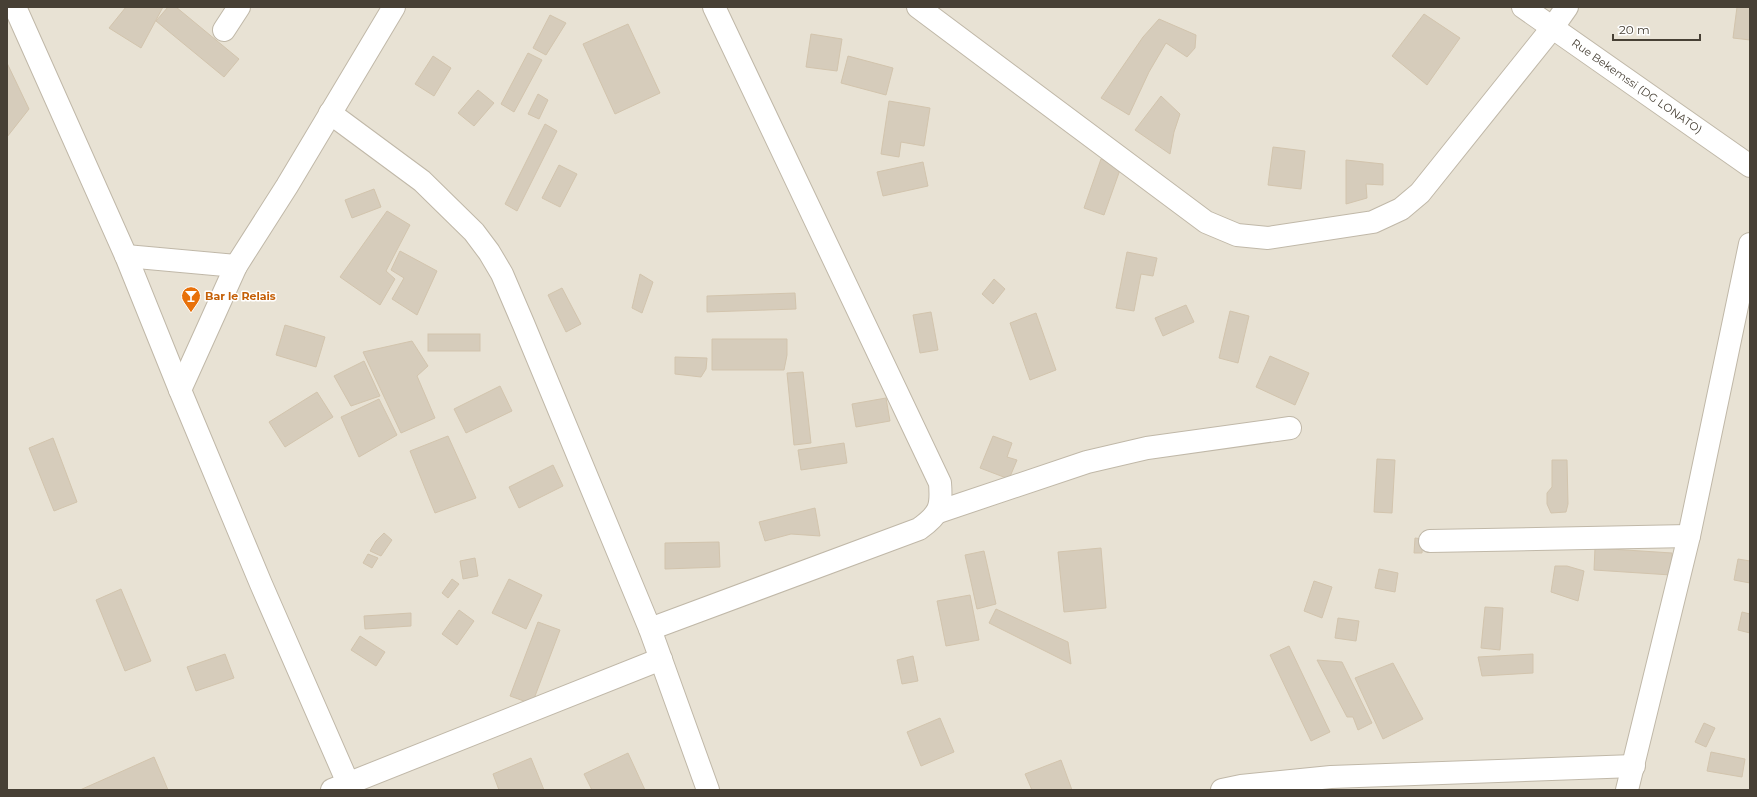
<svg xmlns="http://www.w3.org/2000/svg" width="1757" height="797" viewBox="0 0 1757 797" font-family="Montserrat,sans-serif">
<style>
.residential{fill:#e8e2d4}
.building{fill:#d6ccbb;stroke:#d2c4ad}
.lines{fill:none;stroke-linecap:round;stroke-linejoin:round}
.minor-casing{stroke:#c0b8a8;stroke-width:24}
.minor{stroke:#fff;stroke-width:22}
.labels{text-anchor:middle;stroke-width:3;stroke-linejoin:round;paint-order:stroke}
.street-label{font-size:11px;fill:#474035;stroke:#fff}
.food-label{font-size:11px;font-weight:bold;fill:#c56008;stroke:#fff;text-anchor:start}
</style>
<rect width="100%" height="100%" fill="#f4f0e6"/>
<rect class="residential" x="7" y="7" width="1743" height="783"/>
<g class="building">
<path d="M126,7H163L141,48L109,28Z"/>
<path d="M168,7H176L239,59L224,77L156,21Z"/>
<path d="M1737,7H1750V40L1733,38Z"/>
<path d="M1424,14L1460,38L1427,85L1392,56Z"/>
<path d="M550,15L566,23L546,55L533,48Z"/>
<path d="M1159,19L1196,35L1195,48L1187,57L1166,43L1149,72L1129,115L1101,98L1143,37Z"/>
<path d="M628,24L660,93L615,114L583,44Z"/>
<path d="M811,34L842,39L837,71L806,67Z"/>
<path d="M528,53L542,60L514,112L501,104Z"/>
<path d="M433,56L451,68L434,96L415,84Z"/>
<path d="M848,56L893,68L886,95L841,83Z"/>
<path d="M7,63L29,109L7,137Z"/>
<path d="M478,90L494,103L474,126L458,113Z"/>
<path d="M538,94L548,100L539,119L528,114Z"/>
<path d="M1161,96L1180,114L1174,132L1170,154L1135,130Z"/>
<path d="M889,101L930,108L924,146L901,142L899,157L881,154Z"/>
<path d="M545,124L557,131L517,211L505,204Z"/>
<path d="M1273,147L1305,151L1301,189L1268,185Z"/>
<path d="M1101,159L1121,167L1104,215L1084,208Z"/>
<path d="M1346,160L1383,164V185L1366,184L1367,198L1346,204Z"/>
<path d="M923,162L928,186L883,196L877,172Z"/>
<path d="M559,165L577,174L560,207L542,198Z"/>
<path d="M374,189L381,207L352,218L345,200Z"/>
<path d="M387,211L410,225L386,271L395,279L380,305L340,277Z"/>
<path d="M400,251L437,271L417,315L392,299L404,278L391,270Z"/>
<path d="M1127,252L1157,258L1153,276L1141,274L1134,311L1116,308Z"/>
<path d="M640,274L653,282L642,313L632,308Z"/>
<path d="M994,279L1005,289L993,304L982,294Z"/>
<path d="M562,288L581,324L566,332L548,295Z"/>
<path d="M795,293L796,309L707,312V296Z"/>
<path d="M1186,305L1194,322L1163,336L1155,318Z"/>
<path d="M1230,311L1249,316L1238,363L1219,358Z"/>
<path d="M931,312L938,350L920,353L913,315Z"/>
<path d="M1036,313L1056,370L1030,380L1010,323Z"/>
<path d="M285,325L325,337L316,367L276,355Z"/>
<rect x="428" y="334" width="52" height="17"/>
<path d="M712,339H787V355L784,370H712Z"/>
<path d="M412,341L428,366L417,376L435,418L401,433L363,352Z"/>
<path d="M1270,356L1309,373L1295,405L1256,387Z"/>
<path d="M675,357L707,358L706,369L701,377L675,374Z"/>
<path d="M364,361L380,396L351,406L334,376Z"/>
<path d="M803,372L811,443L794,445L787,373Z"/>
<path d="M500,386L512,411L466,433L454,409Z"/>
<path d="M317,392L333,417L285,447L269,422Z"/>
<path d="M886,398L890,421L856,427L852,404Z"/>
<path d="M379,399L397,435L359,457L341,417Z"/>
<path d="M448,436L476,498L435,513L410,451Z"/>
<path d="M993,436L1012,443L1007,457L1017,460L1009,479L980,468Z"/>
<path d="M53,438L77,502L54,511L29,448Z"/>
<path d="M844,443L847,463L801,470L798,450Z"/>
<path d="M1377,459L1395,460L1392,513L1374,512Z"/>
<path d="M1552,460H1567L1568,504L1566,512L1551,513L1547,504V493L1552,487Z"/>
<path d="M553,465L563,486L519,508L509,487Z"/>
<path d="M815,508L820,536L791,534L765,541L759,522Z"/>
<path d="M384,533L392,540L381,556L370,551L376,541Z"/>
<path d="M1415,538L1423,539L1422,553H1414Z"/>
<path d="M719,542L720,567L665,569V543Z"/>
<path d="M1101,548L1106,608L1064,612L1058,552Z"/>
<path d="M1595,548L1672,553L1671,575L1594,570Z"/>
<path d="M984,551L996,604L977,609L965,555Z"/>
<path d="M368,554L378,558L372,568L363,563Z"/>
<path d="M475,558L478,576L463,579L460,561Z"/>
<path d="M1738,559L1750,561V583L1734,580Z"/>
<path d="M1555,566H1567L1584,571L1578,601L1551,592Z"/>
<path d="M1379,569L1398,573L1395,592L1375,588Z"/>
<path d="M452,579L459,584L448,598L442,593Z"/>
<path d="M509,579L542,595L526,629L492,613Z"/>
<path d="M1314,581L1332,587L1322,618L1304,611Z"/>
<path d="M121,589L151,661L125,671L96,600Z"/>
<path d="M970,595L979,640L946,646L937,601Z"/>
<path d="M1485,607L1503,608L1500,650L1481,648Z"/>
<path d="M996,609L1068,642L1071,664L989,623Z"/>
<path d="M459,610L474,621L457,645L442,634Z"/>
<path d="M1742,612L1750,614V633L1738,630Z"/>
<path d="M411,613V626L365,629L364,616Z"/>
<path d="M1338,618L1359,621L1356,641L1335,638Z"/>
<path d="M538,622L560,630L532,704L510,696Z"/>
<path d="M360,636L385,652L376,666L351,650Z"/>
<path d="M1289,646L1330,732L1311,741L1270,655Z"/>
<path d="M225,654L234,678L196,691L187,667Z"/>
<path d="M1533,654V673L1482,676L1478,657Z"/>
<path d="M913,656L918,681L902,684L897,660Z"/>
<path d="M1317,660L1342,662L1372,723L1358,730L1353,717H1347Z"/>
<path d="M1393,663L1423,719L1383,739L1355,678Z"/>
<path d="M940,718L954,752L921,766L907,732Z"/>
<path d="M1704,723L1715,728L1706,747L1695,742Z"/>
<path d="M1711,752L1745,759L1742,777L1707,771Z"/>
<path d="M628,753L645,790H592L584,774Z"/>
<path d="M154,757L168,790H80Z"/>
<path d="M531,758L544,790H499L493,774Z"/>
<path d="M1061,760L1072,790H1032L1025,774Z"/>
</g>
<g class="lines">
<g class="minor-casing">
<g id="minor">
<path d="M15,7L126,256L180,390L261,584L351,790"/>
<path d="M918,7L1206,222L1237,235L1268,238L1373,222L1401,209L1420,193L1553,27L1567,7"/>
<path d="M1523,7L1750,166"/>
<path d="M224,30L239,7"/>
<path d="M330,113L422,181L474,232L489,252L502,274L523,323L650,629L708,790"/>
<path d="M126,256L236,266"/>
<path d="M180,390L236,266L287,186L394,7"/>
<path d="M938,512L1087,462L1147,448L1290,428"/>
<path d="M1430,541L1689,536"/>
<path d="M650,629L919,529C940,514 942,507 940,483L714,7"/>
<path d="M332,790L661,659"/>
<path d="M1222,790L1241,786L1331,777L1634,766"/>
<path d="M1627,790L1689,536L1750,244"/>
</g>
</g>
<use href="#minor" class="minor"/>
</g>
<defs>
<g id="bar-pin" transform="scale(1)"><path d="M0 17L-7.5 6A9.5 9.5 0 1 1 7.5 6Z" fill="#e8710a" stroke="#fff"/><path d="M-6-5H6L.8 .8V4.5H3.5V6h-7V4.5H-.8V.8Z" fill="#fff"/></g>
</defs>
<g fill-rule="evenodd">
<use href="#bar-pin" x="191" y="296"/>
</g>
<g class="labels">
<g class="street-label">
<text transform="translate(1637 86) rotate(35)" y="4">Rue Bekemssi (DG LONATO)</text>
</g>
<g class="food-label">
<text x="205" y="300">Bar le Relais</text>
</g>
</g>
<rect width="1757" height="797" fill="none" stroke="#474035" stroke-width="16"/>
<path d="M1613 34v6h87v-6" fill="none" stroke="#474035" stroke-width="2"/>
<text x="1619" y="34" font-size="12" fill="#474035" stroke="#ffffff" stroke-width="3" paint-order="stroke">20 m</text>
</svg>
